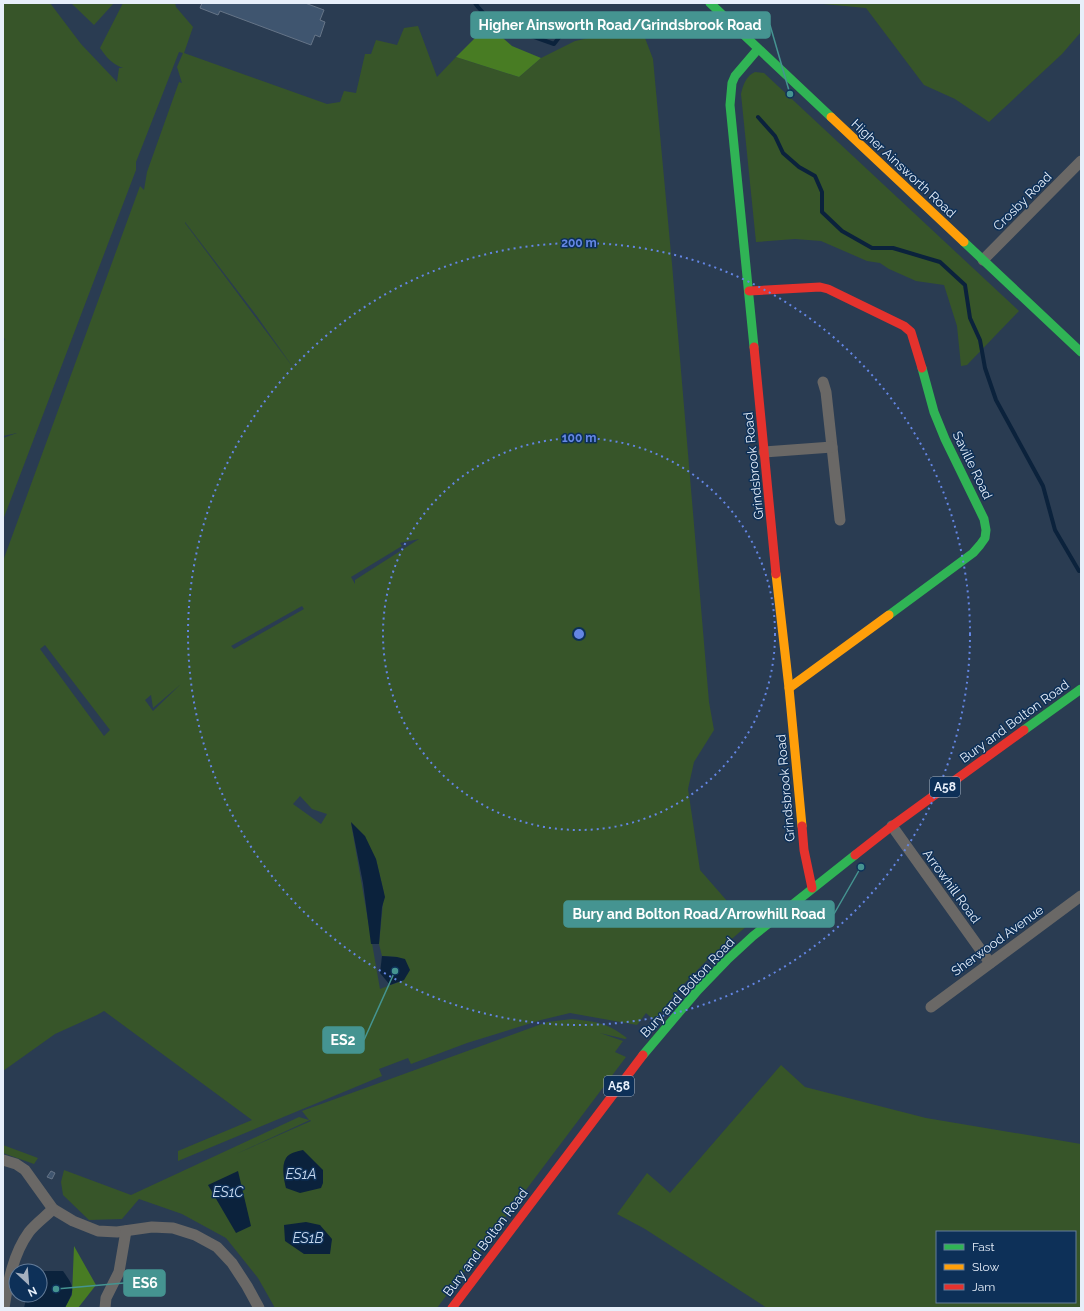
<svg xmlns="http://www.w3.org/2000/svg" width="1084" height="1311" viewBox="0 0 1084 1311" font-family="Raleway,sans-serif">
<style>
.green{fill:#375529;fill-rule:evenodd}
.forest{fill:#487c23}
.water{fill:#0b223c}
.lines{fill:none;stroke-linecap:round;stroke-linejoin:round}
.stream{stroke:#0b223c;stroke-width:4}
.building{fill:#3f556f;stroke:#657487}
.street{stroke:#6a6866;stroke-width:11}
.fast{stroke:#30b455;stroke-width:9}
.slow{stroke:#ff9f0a;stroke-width:9}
.jam{stroke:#e5322d;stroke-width:9}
.ring{fill:none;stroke:#6486e4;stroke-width:2;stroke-dasharray:2 4}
.labels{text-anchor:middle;stroke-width:3;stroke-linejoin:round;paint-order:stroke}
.shield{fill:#0d3058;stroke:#a6b6c9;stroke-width:1}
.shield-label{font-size:12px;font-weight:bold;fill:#e7effa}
.street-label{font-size:13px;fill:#e7effa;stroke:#0d3058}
.water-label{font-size:14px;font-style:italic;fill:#c6d7ed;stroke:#0d3058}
.centre{fill:#6486e4;stroke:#0d3058;stroke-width:2}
.ring-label{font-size:12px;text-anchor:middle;font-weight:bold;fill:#6486e4;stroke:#0d3058;stroke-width:3;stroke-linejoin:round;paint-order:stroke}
.leader{fill:none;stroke:#459491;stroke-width:1.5}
.callout-dot{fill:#459491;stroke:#0d3058;stroke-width:1.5}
.callout{fill:#459491;stroke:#459491;stroke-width:1.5}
.callout-label{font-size:14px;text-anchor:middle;font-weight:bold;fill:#fff}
</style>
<rect width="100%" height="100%" fill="#2a3c52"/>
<g class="green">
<path d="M3,3H50L81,44L117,82L119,68H123C112,64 107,58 100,48L123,3H175L176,7L193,27L184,53L327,104L340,102L344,91L356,93L365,54H371L376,40L397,45L404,28L418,26L437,77L456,57L519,77L541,58L575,41L598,36L645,38L653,59L672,264L709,702L714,730L694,762L688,789L700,870L748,925L706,961L678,990L655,1021L646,1013L637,1025L570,1013L541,1020L467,1043L411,1064L408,1058L379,1069L382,1076L178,1161V1151L252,1120L104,1011L97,1015L55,1034L3,1071V561L140,186L144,190L147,172L179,82L182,83L177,67L183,53L179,52L136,162V170L3,520V438L17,433L3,436V343L5,339L3,337ZM185,222L256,315L295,370L185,223ZM419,539L355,580V584L351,577L402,546L400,543ZM302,606L304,609L234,649L231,646ZM45,645L110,730L104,736L40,649ZM181,684L153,711L145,700L151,695L153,708ZM300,796L312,809L327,814L321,824L293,804ZM351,823L376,859L384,893L379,944L382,956L397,957L404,980L380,989Z"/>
<path d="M71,3H114L94,25Z"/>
<path d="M812,3H1081V32L1062,54L989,122L955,99L924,85L866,8Z"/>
<path d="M755,72L764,73L1019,311L967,365L961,366L957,326L944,285L916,281L889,269L880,263L867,261L821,241L795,239L756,242L741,94C743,85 746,76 755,72Z"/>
<path d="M572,1019C597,1022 606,1022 627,1038L625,1039L600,1033L623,1041L615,1052L626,1057L437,1308H275L258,1278L226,1238L182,1214L139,1199L122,1219L89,1220L63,1195L61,1182L64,1170L131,1195L299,1117L309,1120L302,1111L547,1022ZM310,1120L311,1121L236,1154Z"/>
<path d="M781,1065L805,1087L926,1118L1081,1144V1308H767L645,1229L617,1214L647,1173L670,1193ZM937,1232H1075V1302H937Z"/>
<path d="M3,1145L38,1158L34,1164L3,1153Z"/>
</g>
<g class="forest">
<path d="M488,25L512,46L541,58L519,77L456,57Z"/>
<path d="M74,1246L96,1285L78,1308H64L72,1295Z"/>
</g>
<g class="water">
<path d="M351,822L365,836L376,859L385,897L382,907L379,944H371L363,883Z"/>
<path d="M382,956L397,957L405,959L410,970L404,980L390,985L380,973Z"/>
<path d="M303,1150L323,1170V1183L321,1188L300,1193L286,1188C284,1180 281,1166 286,1158C289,1153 298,1151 303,1150Z"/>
<path d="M238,1171L251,1226L236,1233L208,1185Z"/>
<path d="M306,1222L320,1225L332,1239L330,1254H304L285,1241L284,1225Z"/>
<path d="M43,1271H63C75,1288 75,1289 65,1308H24L27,1295H40V1275Z"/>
</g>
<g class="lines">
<g class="stream">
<path d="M475,3L478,7L495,26L512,29L554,44L564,31L592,17"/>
<path d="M758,117L775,136L783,153L799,167L815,176L822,192V212L842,231L872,248H893L940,262L965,285L970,318L980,340L985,368L996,400L1043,486L1055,530L1079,571"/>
</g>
</g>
<g class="building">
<path d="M202,3H305L324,10L320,20L325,22L320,37L315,35L311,45L220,11L218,15L200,8Z"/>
<path d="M51,1171L55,1173L52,1179L47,1177Z"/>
</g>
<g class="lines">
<g class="street">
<path d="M983,260L1081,161"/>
<path d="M823,382L826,392L840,520"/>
<path d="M764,452L832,447"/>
<path d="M892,826L990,963"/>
<path d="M931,1007L1081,896"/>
<path d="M3,1160L16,1164L25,1170L53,1209L73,1221L98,1231L117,1232L152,1227L173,1228L195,1235L217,1247L232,1263L247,1286L259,1308"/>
<path d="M4,1308C8,1282 13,1254 29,1232C35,1224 45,1217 53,1209"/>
<path d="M105,1308L106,1298L119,1272L126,1231"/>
</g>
<g class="fast">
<path d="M710,3L831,117"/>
<path d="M964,242L1081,352"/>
<path d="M754,347L730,105L732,83L735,76L758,49"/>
<path d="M889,615L973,553L980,545L985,538L986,530L984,519L945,439L934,412L922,368"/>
<path d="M1024,730L1081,689"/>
<path d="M643,1055L698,990L727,960L753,936L855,855"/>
</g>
<g class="slow">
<path d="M831,117L964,242"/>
<path d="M776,574L789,688L802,826"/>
<path d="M789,688L889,615"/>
</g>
<g class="jam">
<path d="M749,291L820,287L828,289L904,326L911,332L922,368"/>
<path d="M754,347L776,574"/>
<path d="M802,826L804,850L812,888"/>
<path d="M855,855L892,826L1024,730"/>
<path d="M452,1308L643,1055"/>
</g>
</g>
<g class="ring">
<circle cx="579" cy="634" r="196"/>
<circle cx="579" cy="634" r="391"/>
</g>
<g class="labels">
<g class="shield">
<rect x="930" y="777" width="30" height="20" rx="3"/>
<rect x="604" y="1076" width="30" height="20" rx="3"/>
</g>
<g class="shield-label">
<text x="945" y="791">A58</text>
<text x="619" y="1090">A58</text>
</g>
<g class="street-label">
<text transform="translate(904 168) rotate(43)" y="5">Higher Ainsworth Road</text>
<text transform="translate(1022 201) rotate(-45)" y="5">Crosby Road</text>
<text transform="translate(973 465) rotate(64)" y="5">Saville Road</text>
<text transform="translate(753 466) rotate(-96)" y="5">Grindsbrook Road</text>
<text transform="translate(1014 721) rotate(-36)" y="5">Bury and Bolton Road</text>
<text transform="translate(785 788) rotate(-95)" y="5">Grindsbrook Road</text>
<text transform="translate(952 886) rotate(54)" y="5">Arrowhill Road</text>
<text transform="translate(997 940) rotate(-36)" y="5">Sherwood Avenue</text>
<text transform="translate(687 987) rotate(-47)" y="5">Bury and Bolton Road</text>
<text transform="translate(485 1242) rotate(-53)" y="5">Bury and Bolton Road</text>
</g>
<g class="water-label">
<text x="301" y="1179">ES1A</text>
<text x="228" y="1197">ES1C</text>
<text x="308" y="1243">ES1B</text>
</g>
</g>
<circle cx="579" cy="634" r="6" class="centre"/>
<g class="ring-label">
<text x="579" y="247">200 m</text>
<text x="579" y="442">100 m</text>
</g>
<path class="leader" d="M790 94L770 25M861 867L834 914M395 971L364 1040M56 1289L124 1283"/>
<g class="callout-dot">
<circle cx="790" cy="94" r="4"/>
<circle cx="861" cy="867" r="4"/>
<circle cx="395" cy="971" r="4"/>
<circle cx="56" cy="1289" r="4"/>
</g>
<g class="callout">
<rect x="471" y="12" width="299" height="26" rx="4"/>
<rect x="564" y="901" width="270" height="26" rx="4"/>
<rect x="323" y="1027" width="41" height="26" rx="4"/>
<rect x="124" y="1270" width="41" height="26" rx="4"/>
</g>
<g class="callout-label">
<text x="620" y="30">Higher Ainsworth Road/Grindsbrook Road</text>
<text x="699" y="919">Bury and Bolton Road/Arrowhill Road</text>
<text x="343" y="1045">ES2</text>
<text x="145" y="1288">ES6</text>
</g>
<rect width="1084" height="1311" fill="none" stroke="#e7effa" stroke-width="8"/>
<rect x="936" y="1231" width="140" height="72" fill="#0d3058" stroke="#647c99"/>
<rect x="944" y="1244" width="20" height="6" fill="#30b455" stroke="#647c99"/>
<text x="972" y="1251" font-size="12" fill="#e7effa">Fast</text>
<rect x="944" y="1264" width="20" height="6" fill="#ff9f0a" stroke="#647c99"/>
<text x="972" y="1271" font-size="12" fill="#e7effa">Slow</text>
<rect x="944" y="1284" width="20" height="6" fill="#e5322d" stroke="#647c99"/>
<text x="972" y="1291" font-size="12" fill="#e7effa">Jam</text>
<g transform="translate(28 1283) rotate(154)"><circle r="19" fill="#0d3058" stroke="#647c99"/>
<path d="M0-3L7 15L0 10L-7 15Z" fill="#a5b0bf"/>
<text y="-6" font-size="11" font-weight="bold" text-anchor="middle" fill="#e7effa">N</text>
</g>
</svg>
